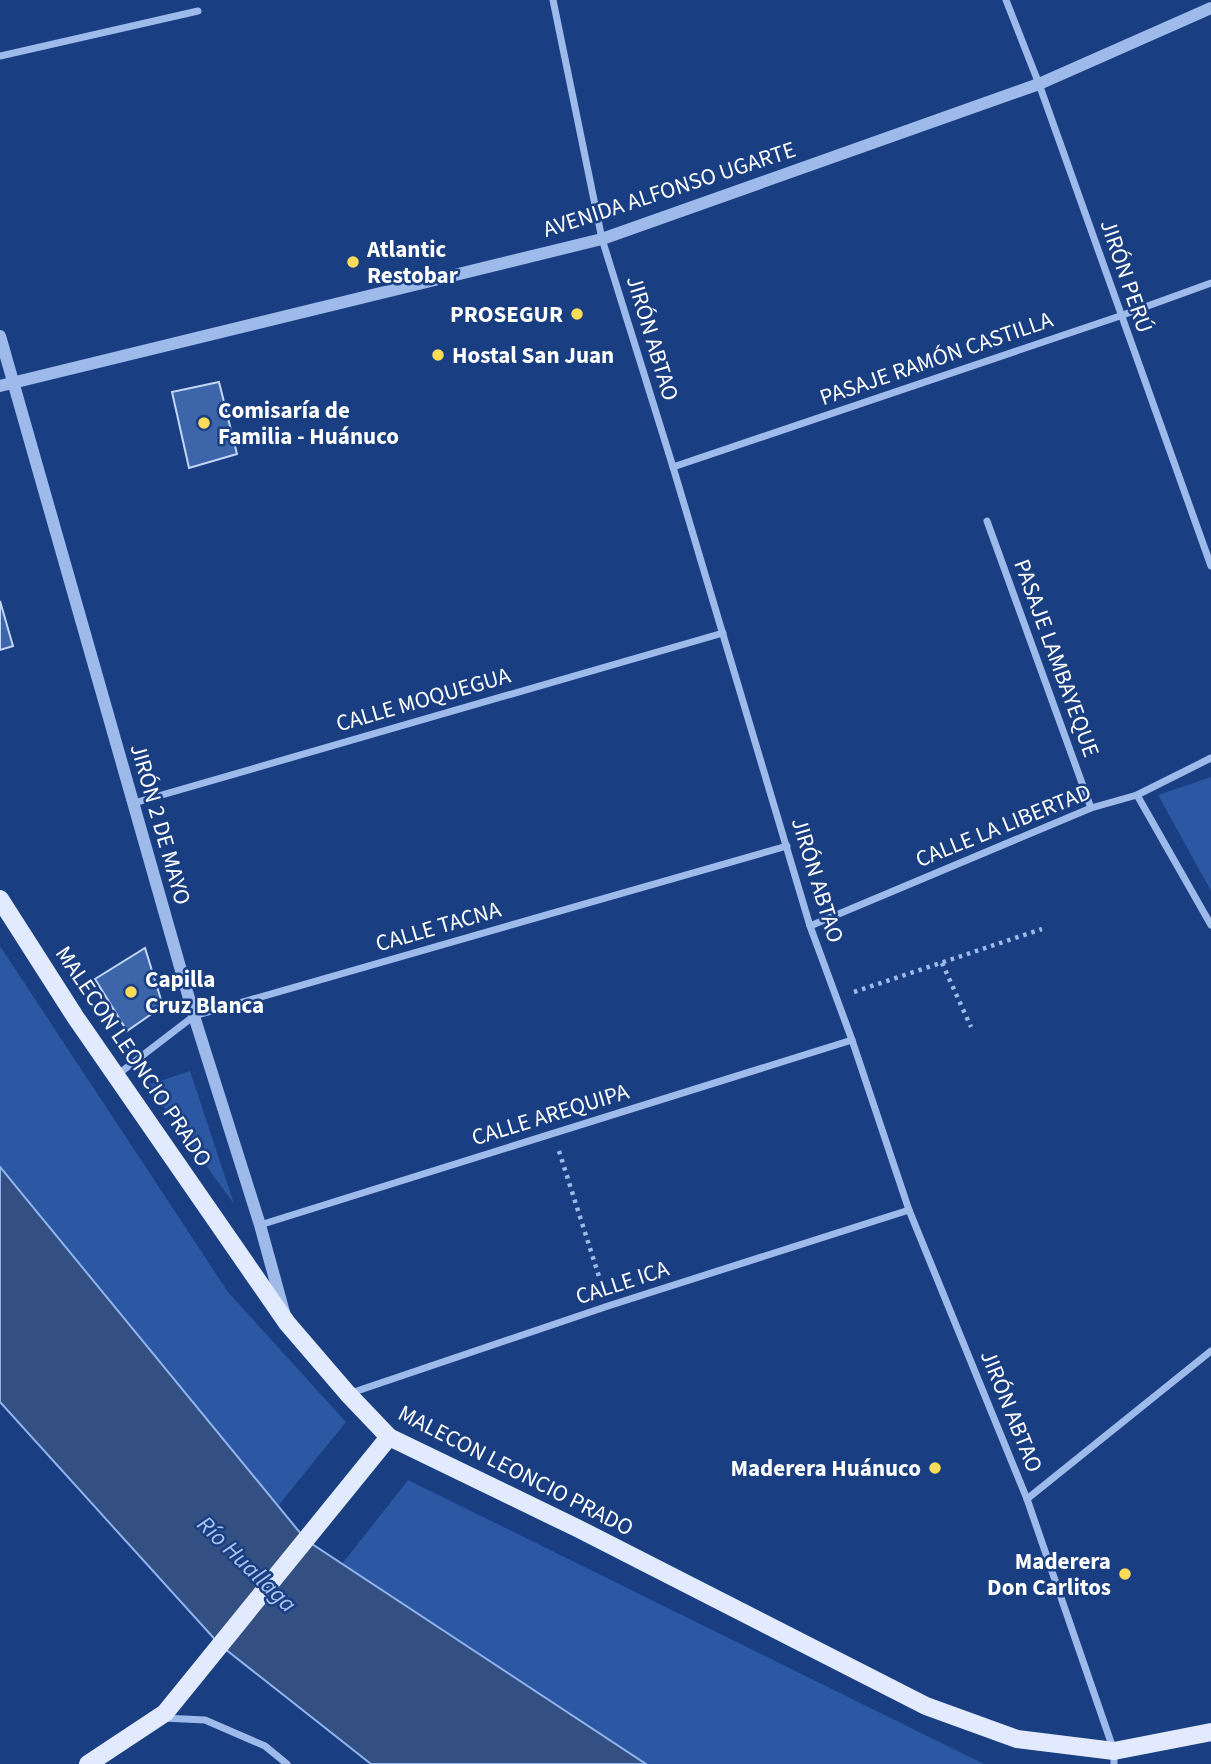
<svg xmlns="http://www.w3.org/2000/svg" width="1211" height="1764" viewBox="0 0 1211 1764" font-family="'Source Sans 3',sans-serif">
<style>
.green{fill:#2c57a2}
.water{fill:#345083;stroke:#90b4ee;stroke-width:2}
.building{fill:#3d65aa;stroke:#c2d6f8;stroke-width:2}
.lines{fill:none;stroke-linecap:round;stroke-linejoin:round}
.path{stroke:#9dbaeb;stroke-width:4.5;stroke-dasharray:3.5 5;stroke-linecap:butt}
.minor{stroke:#9dbaeb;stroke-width:7}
.tertiary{stroke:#9dbaeb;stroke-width:12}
.primary{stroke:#e1eaff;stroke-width:18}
.poi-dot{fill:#ffdc58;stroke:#193e82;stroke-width:2.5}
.labels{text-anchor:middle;stroke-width:5;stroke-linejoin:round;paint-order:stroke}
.street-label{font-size:23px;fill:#fff;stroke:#193e82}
.poi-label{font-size:23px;font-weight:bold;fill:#fff;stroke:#193e82;text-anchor:start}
.water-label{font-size:24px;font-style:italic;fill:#a8c4f3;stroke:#193e82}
</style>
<rect width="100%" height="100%" fill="#193e82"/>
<g class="green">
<path d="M1211,777V891L1158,795Z"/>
<path d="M0,946L228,1292L346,1422L278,1506L0,1167Z"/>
<path d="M190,1071L234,1204L148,1085Z"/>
<path d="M408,1480L984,1764H646L342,1564Z"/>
</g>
<path class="water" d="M0,1167L306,1540L646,1764H371L220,1645L0,1402Z"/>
<g class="building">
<path d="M219,382L237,454L189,468L172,392Z"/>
<path d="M0,601L13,646L0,650Z"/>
<path d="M145,948L163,1006L127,1031L95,979Z"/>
</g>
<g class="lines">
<g class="path">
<path d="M942,963L971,1027"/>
<path d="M854,992L1042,929"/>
<path d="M559,1151L603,1289"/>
</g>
<g class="minor">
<path d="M553,0L602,239L673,467L810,926L852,1040L909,1210L1027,1499L1114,1751V1764"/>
<path d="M1006,0L1039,84L1211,566"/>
<path d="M0,56L198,11"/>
<path d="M673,467L1120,316L1211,283"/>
<path d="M987,521L1091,808"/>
<path d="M1137,795L1211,925"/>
<path d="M134,803L723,633"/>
<path d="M810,926L1091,808L1137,795L1211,758"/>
<path d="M117,1075L194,1016L787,846"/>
<path d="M260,1225L852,1040"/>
<path d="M351,1393L608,1306L909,1210"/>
<path d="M1027,1499L1211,1351"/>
<path d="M163,1718L205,1720L265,1746L287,1764"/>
</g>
<g class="tertiary">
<path d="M0,336L194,1016L260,1225L284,1312"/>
<path d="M0,386L602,239L1039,84L1211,8"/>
</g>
<g class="primary">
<path d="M0,899L76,1018L287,1323L348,1394L389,1437L577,1528L926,1706L1017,1739L1114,1751L1211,1732"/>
<path d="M88,1764L165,1713L389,1437"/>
</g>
</g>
<g class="poi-dot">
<circle cx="353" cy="262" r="7"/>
<circle cx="577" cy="314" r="7"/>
<circle cx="438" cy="355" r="7"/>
<circle cx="204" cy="423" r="7"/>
<circle cx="131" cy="992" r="7"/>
<circle cx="935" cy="1468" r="7"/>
<circle cx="1125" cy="1574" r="7"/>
</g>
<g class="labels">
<g class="street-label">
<text transform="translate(669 189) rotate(-18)" y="8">AVENIDA ALFONSO UGARTE</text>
<text transform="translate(1127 276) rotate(71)" y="8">JIRÓN PERÚ</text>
<text transform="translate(653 338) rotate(73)" y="8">JIRÓN ABTAO</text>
<text transform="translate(936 358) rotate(-19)" y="8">PASAJE RAMÓN CASTILLA</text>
<text transform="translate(1057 658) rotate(70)" y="8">PASAJE LAMBAYEQUE</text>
<text transform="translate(423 699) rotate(-16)" y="8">CALLE MOQUEGUA</text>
<text transform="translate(161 824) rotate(74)" y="8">JIRÓN 2 DE MAYO</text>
<text transform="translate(1003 825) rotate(-22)" y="8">CALLE LA LIBERTAD</text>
<text transform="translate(818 880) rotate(73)" y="8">JIRÓN ABTAO</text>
<text transform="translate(438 926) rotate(-16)" y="8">CALLE TACNA</text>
<text transform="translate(134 1056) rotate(56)" y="8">MALECON LEONCIO PRADO</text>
<text transform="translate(550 1114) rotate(-17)" y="8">CALLE AREQUIPA</text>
<text transform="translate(622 1282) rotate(-18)" y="8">CALLE ICA</text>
<text transform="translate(1012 1411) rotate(68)" y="8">JIRÓN ABTAO</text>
<text transform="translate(516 1470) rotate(27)" y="8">MALECON LEONCIO PRADO</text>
</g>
<g class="poi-label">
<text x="367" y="257">Atlantic<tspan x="367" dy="26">Restobar</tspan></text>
<text x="563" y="322" text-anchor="end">PROSEGUR</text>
<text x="452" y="363">Hostal San Juan</text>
<text x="218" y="418">Comisaría de<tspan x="218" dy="26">Familia - Huánuco</tspan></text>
<text x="145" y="987">Capilla<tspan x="145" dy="26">Cruz Blanca</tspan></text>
<text x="921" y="1476" text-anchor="end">Maderera Huánuco</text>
<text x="1111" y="1569" text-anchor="end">Maderera<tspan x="1111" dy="26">Don Carlitos</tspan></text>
</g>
<g class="water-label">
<text transform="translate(247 1564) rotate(44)" y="8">Río Huallaga</text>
</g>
</g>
</svg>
